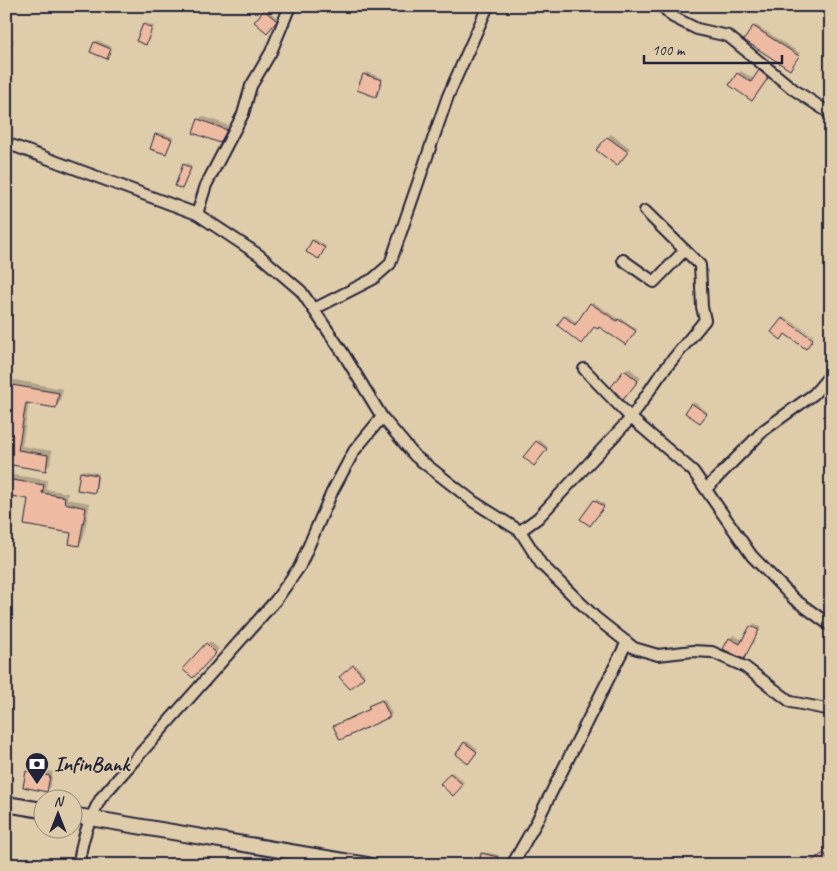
<svg xmlns="http://www.w3.org/2000/svg" width="837" height="871" viewBox="0 0 837 871" font-family="Caveat,sans-serif">
<style>
.shadow{fill:#0003}
.building{fill:#efbaa2;stroke:#22223b}
.lines{fill:none;stroke-linecap:round;stroke-linejoin:round}
.minor-casing{stroke:#22223b;stroke-width:14}
.major-casing{stroke:#22223b;stroke-width:18}
.minor{stroke:#dfccaa;stroke-width:10}
.major{stroke:#dfccaa;stroke-width:14}
.labels{text-anchor:middle;stroke-width:4;stroke-linejoin:round;paint-order:stroke}
.poi-label{font-size:21px;font-weight:bold;fill:#22223b;stroke:#dfccaa;text-anchor:start}
</style>
<rect width="100%" height="100%" fill="#dfccaa"/>
<filter id="ink" filterUnits="userSpaceOnUse"><feTurbulence type="fractalNoise" baseFrequency=".02" numOctaves="2"/><feDisplacementMap in="SourceGraphic" scale="10" xChannelSelector="R" yChannelSelector="G"/><feConvolveMatrix kernelMatrix="1 2 1 2 8 2 1 2 1" color-interpolation-filters="sRGB"/></filter>
<g filter="url(#ink)">
<g class="shadow">
<path d="M266,9L278,18L269,29L255,21Z"/>
<path d="M146,23L154,26L146,44L144,25Z"/>
<path d="M756,25L800,53L792,67L754,27Z"/>
<path d="M6,37L14,39L6,67Z"/>
<path d="M97,40L112,47L106,58L95,43Z"/>
<path d="M763,68L771,74L756,96L738,74L741,71L754,79Z"/>
<path d="M366,72L383,78L375,96L359,90Z"/>
<path d="M202,116L230,126L220,141L199,120Z"/>
<path d="M159,132L173,137L166,153L152,148Z"/>
<path d="M611,134L630,148L620,161L608,137Z"/>
<path d="M186,163L192,165L182,188L184,165Z"/>
<path d="M315,239L326,246L321,256L313,241Z"/>
<path d="M593,302L620,320L621,318L637,329L628,342L599,326L594,325L583,340L559,325L567,315L578,324Z"/>
<path d="M785,317L814,336L813,337L784,318Z"/>
<path d="M629,368L641,378L626,395L625,371Z"/>
<path d="M10,379L63,389L60,402L56,407L29,402L22,446L52,451L50,465L45,469L9,463L7,474L47,480L46,489L68,493L67,499L90,503L83,540L78,544L72,532L30,498L6,494V383Z"/>
<path d="M694,402L708,412L702,420L687,413Z"/>
<path d="M539,440L548,447L536,462L525,457Z"/>
<path d="M83,470L99,473L96,489L94,491L81,472Z"/>
<path d="M597,499L605,505L592,523L595,501Z"/>
<path d="M754,623L761,627L743,657L730,639L733,635L743,640Z"/>
<path d="M210,641L219,649L193,677L184,669Z"/>
<path d="M355,664L365,675L350,687L341,677Z"/>
<path d="M385,699L392,714L390,716L340,738L337,724L371,709V705Z"/>
<path d="M467,741L478,749L470,760L465,743Z"/>
<path d="M31,768L53,772L50,787L47,790L27,772Z"/>
<path d="M452,772L464,782L453,794L442,784Z"/>
<path d="M831,813V827L825,818Z"/>
<path d="M484,852L499,855L497,865H480L482,854Z"/>
<path d="M827,852L831,860L824,865L808,863Z"/>
</g>
<g class="building">
<path d="M264,10L277,21L267,33L254,22Z"/>
<path d="M143,24L152,28L146,45L136,41Z"/>
<path d="M753,26L799,56L790,70L744,40Z"/>
<path d="M94,42L111,49L107,59L90,52Z"/>
<path d="M759,70L768,78L752,101L729,85L737,73L751,82Z"/>
<path d="M363,74L382,80L376,97L357,90Z"/>
<path d="M198,119L227,130L220,143L193,133Z"/>
<path d="M155,134L172,139L166,154L150,149Z"/>
<path d="M607,137L628,152L617,166L596,150Z"/>
<path d="M183,164L191,168L182,189L175,186Z"/>
<path d="M312,240L325,248L319,259L306,252Z"/>
<path d="M590,303L617,321L618,319L636,331L626,345L599,327L598,329L594,327L581,344L557,325L564,316L575,325Z"/>
<path d="M782,318L813,339L806,349L785,334L781,340L771,332Z"/>
<path d="M624,370L638,381L623,400L611,387Z"/>
<path d="M6,384L59,393L56,408L26,403L18,450L48,455L46,471L6,464Z"/>
<path d="M691,403L707,414L700,423L685,413Z"/>
<path d="M536,441L547,449L534,466L523,457Z"/>
<path d="M80,472L97,475L95,493L77,490Z"/>
<path d="M6,479L44,485L42,493L65,497L64,503L86,508L79,546L69,544L71,533L24,525L28,499L6,495Z"/>
<path d="M594,500L604,507L590,526L580,519Z"/>
<path d="M750,626L759,630L744,659L723,649L729,638L740,644Z"/>
<path d="M206,643L216,653L193,678L182,669Z"/>
<path d="M353,665L364,677L350,689L339,677Z"/>
<path d="M382,700L390,717L340,740L333,726L370,709L368,706Z"/>
<path d="M464,742L477,752L468,764L456,754Z"/>
<path d="M26,771L50,776L47,792L23,787Z"/>
<path d="M450,773L463,785L453,796L440,784Z"/>
<path d="M481,853L498,857L496,865H479Z"/>
<path d="M824,853L831,865H805Z"/>
</g>
<g class="lines">
<g class="minor-casing">
<g id="minor">
<path d="M662,6L673,17L697,29L728,36L793,89L831,114"/>
<path d="M6,143L197,214L259,255L301,291L343,353L382,417L415,456L474,502L520,531L541,564L596,618L634,648L658,655L693,651L712,652L745,667L791,702L831,710"/>
<path d="M197,214L206,185L243,114L251,86L271,52L290,6"/>
<path d="M623,260L654,282L685,250"/>
<path d="M314,309L373,279L390,264L448,96L488,6"/>
<path d="M584,369L631,418L660,375L705,320L702,307L700,265L645,211"/>
<path d="M706,489L764,430L814,394L831,374"/>
<path d="M520,531L538,518L631,418L693,471L752,556L794,599L831,626"/>
<path d="M79,865C81,840 89,819 101,798L276,600L300,566L332,492L354,451L382,417"/>
<path d="M512,865L537,821L627,642"/>
</g>
</g>
<g class="major-casing">
<g id="major">
<path d="M6,804L42,810"/>
<path d="M72,815L368,865"/>
</g>
</g>
<use href="#minor" class="minor"/>
<use href="#major" class="major"/>
</g>
</g>
<defs>
<g id="bank-pin" transform="scale(1.25)"><path d="M0 17L-7.5 6A9.5 9.5 0 1 1 7.5 6Z" fill="#22223b" stroke="#dfccaa"/><path d="M-6-4H6V4H-6ZM0-2.3a2.3 2.3 0 1 0 0 4.6a2.3 2.3 0 1 0 0-4.6Z" fill="#fff"/></g>
</defs>
<g fill-rule="evenodd">
<use href="#bank-pin" x="37" y="764"/>
</g>
<g class="labels">
<g class="poi-label">
<text x="54" y="771">InfinBank</text>
</g>
</g>
<rect width="837" height="871" fill="none" stroke="#dfccaa" stroke-width="25"/>
<rect x="12" y="12" width="812" height="846" fill="none" stroke="#22223b" stroke-width="2" filter="url(#ink)"/>
<g transform="translate(58 814)"><circle r="24" fill="#dfccaa" stroke="#93887e"/>
<path d="M0-4L9 19L0 12L-9 19Z" fill="#22223b"/>
<text y="-8" font-size="14" font-weight="bold" text-anchor="middle" fill="#22223b">N</text>
</g>
<path d="M644 55v8h138v-8" fill="none" stroke="#22223b" stroke-width="2.5"/>
<text x="652" y="55" font-size="15" fill="#22223b" stroke="#dfccaa" stroke-width="4" paint-order="stroke">100 m</text>
</svg>
